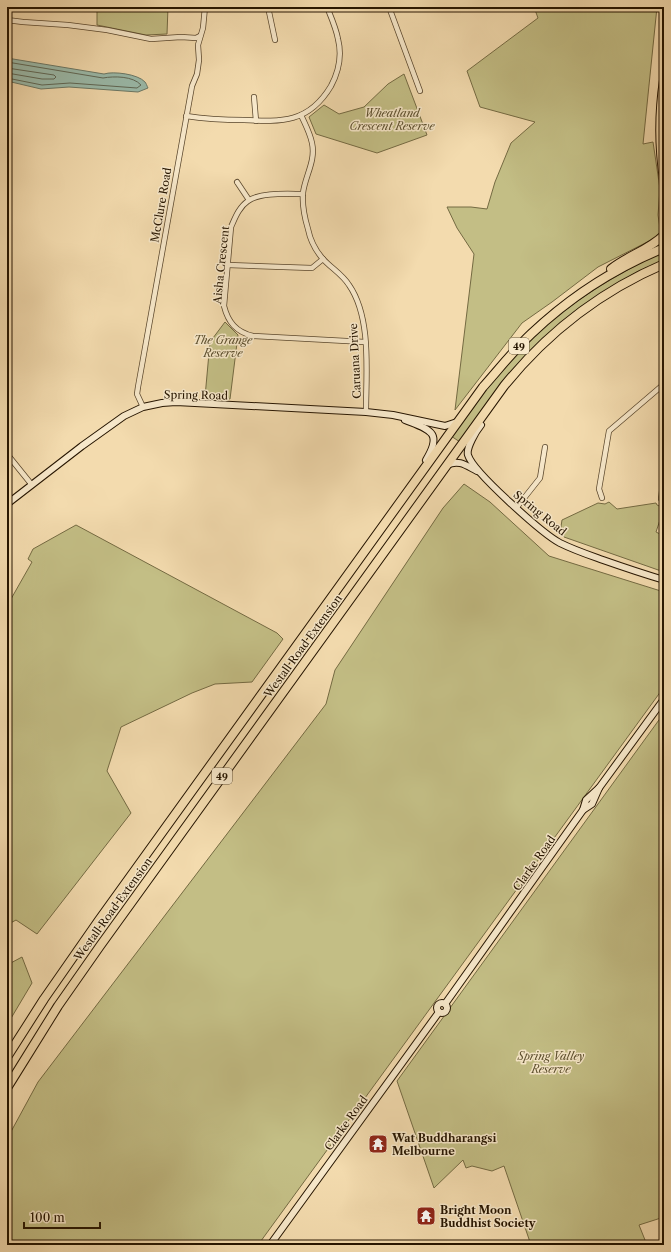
<svg xmlns="http://www.w3.org/2000/svg" width="671" height="1252" viewBox="0 0 671 1252" font-family="'Libre Caslon Text',serif">
<style>
.green{fill:#c3be85;stroke:#746a42}
.water{fill:#9bbbab;stroke:#6c7967}
.lines{fill:none;stroke-linecap:round;stroke-linejoin:round}
.shore{stroke:#606856;stroke-width:1}
.street-casing{stroke:#59462c;stroke-width:6}
.secondary-casing{stroke:#261500;stroke-width:8}
.highway-casing{stroke:#261500;stroke-width:10}
.street{stroke:#f7e8ca;stroke-width:4.5}
.secondary{stroke:#f7e8ca;stroke-width:6}
.highway{stroke:#f3dbae;stroke-width:8}
.labels{text-anchor:middle;stroke-width:3;stroke-linejoin:round;paint-order:stroke}
.shield{fill:#f7e8ca;stroke:#65543d;stroke-width:1}
.shield-label{font-size:10px;font-weight:bold;fill:#261500}
.park-label{font-size:11px;font-style:italic;fill:#5d502f;stroke:#f7e8ca}
.street-label{font-size:11px;fill:#261500;stroke:#f7e8ca}
.poi-label{font-size:11px;font-weight:bold;fill:#261500;stroke:#f7e8ca;text-anchor:start}
</style>
<rect width="100%" height="100%" fill="#f3dbae"/>
<filter id="stains"><feTurbulence type="fractalNoise" baseFrequency=".005" numOctaves="4"/><feColorMatrix values="0 0 0 0 .2 0 0 0 0 .09 0 0 0 0 .02 0 0 0 .5 -.17"/></filter>
<radialGradient id="worn" r=".72"><stop offset=".6" stop-color="#630" stop-opacity="0"/><stop offset="1" stop-color="#630" stop-opacity=".3"/></radialGradient>
<g class="green">
<path d="M97,7H168L167,34L146,35L97,25Z"/>
<path d="M534,7H657L643,144L653,142L660,189L658,215L661,235L598,267L552,302L522,323L455,410L474,254L457,228L447,207H471L487,209L495,182L511,143L535,122L480,107L467,71L538,18Z"/>
<path d="M404,74L427,135L377,153L316,134L309,117L324,105L339,114L364,107L388,84Z"/>
<path d="M664,252V260L637,272L603,292L568,317L460,442L451,436C463,420 474,404 485,389C532,329 594,283 664,252Z"/>
<path d="M225,322L238,335L230,399L205,397L210,342Z"/>
<path d="M464,484L490,502L549,556L664,592V687L258,1245H7V1139L38,1082L326,704L335,670L443,508Z"/>
<path d="M609,502L617,509L656,503L657,505L664,508L656,532L664,536V572L564,537L560,533L562,520L598,503L605,504Z"/>
<path d="M76,525L277,633L283,639L252,682L215,684L192,693L121,727L107,771L131,813L37,934L16,920L7,925V606L32,562L28,559L33,549Z"/>
<path d="M664,713V1217L639,1225L647,1245H531L504,1166L492,1171L472,1166L466,1168L463,1160L434,1188L397,1081Z"/>
<path d="M22,957L32,983L7,1025V965Z"/>
</g>
<path class="water" d="M7,58L104,74C113,71 138,74 145,82C146,83 147,86 148,88L138,92L69,87L41,89L7,81Z"/>
<g class="lines">
<g class="shore">
<path d="M7,62L103,78C114,76 133,76 141,85L137,88L70,83L42,85L7,78"/>
<path d="M7,68L54,75L56,77L54,79H42L7,73"/>
</g>
<g class="street-casing">
<g id="street">
<path d="M268,7L275,40"/>
<path d="M389,7L420,91"/>
<path d="M7,20L23,22L68,25L107,30L151,39L181,37L196,38L200,36"/>
<path d="M254,97L256,121"/>
<path d="M301,115C305,124 310,133 312,143C316,161 305,176 303,193C302,205 305,219 308,229C310,239 316,251 323,259C331,268 342,274 349,285C372,318 366,374 366,412"/>
<path d="M186,116C205,119 224,120 244,120C282,122 309,123 331,86C339,71 342,55 338,39C336,28 331,17 327,7"/>
<path d="M237,182L249,200"/>
<path d="M303,194C288,194 260,192 248,201C239,207 235,218 231,227L224,306C228,322 236,332 253,336L365,342"/>
<path d="M228,265L312,268L323,259"/>
<path d="M143,407L137,394L138,387L192,86L197,74L199,60L198,45L203,28L205,7"/>
<path d="M7,427L8,425"/>
<path d="M7,454L32,485"/>
<path d="M664,474L661,499L664,502"/>
<path d="M602,498L599,489L609,431L664,384"/>
<path d="M517,507L540,478L545,447"/>
</g>
</g>
<g class="secondary-casing">
<g id="secondary">
<path d="M405,420C430,430 443,432 426,460"/>
<path d="M481,425C476,431 466,448 468,455C473,472 543,534 560,543C574,550 589,555 603,560C623,567 644,574 664,580"/>
<path d="M447,465C459,459 467,466 477,471"/>
<path d="M7,504L82,446L124,416L143,407L162,403L176,402L366,412L393,415L445,426L457,422"/>
<path d="M583,810L592,804L599,788L664,699"/>
<circle cx="442" cy="1008" r="5"/>
<path d="M445,1004L583,810L586,800L599,788"/>
<path d="M270,1245L439,1012"/>
</g>
</g>
<g class="highway-casing">
<g id="highway">
<path d="M664,80C659,113 659,146 664,180"/>
<path d="M611,269C627,256 649,250 664,235"/>
<path d="M7,1057L44,999L99,920L483,387C499,369 513,351 531,334C569,298 615,268 664,248"/>
<path d="M7,1088L58,1006L100,946L504,386C547,333 601,291 664,264"/>
</g>
</g>
<use href="#street" class="street"/>
<use href="#secondary" class="secondary"/>
<use href="#highway" class="highway"/>
</g>
<defs>
<g id="temple-square" transform="scale(1)"><rect x="-9" y="-9" width="18" height="18" rx="4" fill="#8f2418" stroke="#f7e8ca"/><path d="M0-6L5-2H3V0L6.5 2.5H4V6H1.5V3h-3V6H-4V2.5H-6.5L-3 0V-2H-5Z" fill="#fff"/></g>
</defs>
<g fill-rule="evenodd">
<use href="#temple-square" x="378" y="1144"/>
<use href="#temple-square" x="426" y="1216"/>
</g>
<g class="labels">
<g class="shield">
<rect x="509" y="338" width="20" height="16" rx="3"/>
<rect x="212" y="768" width="20" height="16" rx="3"/>
</g>
<g class="shield-label">
<text x="519" y="350">49</text>
<text x="222" y="780">49</text>
</g>
<g class="park-label">
<text x="392" y="117">Wheatland<tspan x="392" dy="13">Crescent Reserve</tspan></text>
<text x="223" y="344">The Grange<tspan x="223" dy="13">Reserve</tspan></text>
<text x="551" y="1060">Spring Valley<tspan x="551" dy="13">Reserve</tspan></text>
</g>
<g class="street-label">
<text transform="translate(161 205) rotate(-80)" y="4">McClure Road</text>
<text transform="translate(221 265) rotate(-84)" y="4">Aisha Crescent</text>
<text transform="translate(355 361) rotate(-93)" y="4">Caruana Drive</text>
<text transform="translate(196 395) rotate(1)" y="4">Spring Road</text>
<text transform="translate(540 513) rotate(39)" y="4">Spring Road</text>
<text transform="translate(303 646) rotate(-54)" y="4">Westall Road Extension</text>
<text transform="translate(534 863) rotate(-55)" y="4">Clarke Road</text>
<text transform="translate(113 909) rotate(-54)" y="4">Westall Road Extension</text>
<text transform="translate(346 1123) rotate(-54)" y="4">Clarke Road</text>
</g>
<g class="poi-label">
<text x="392" y="1142">Wat Buddharangsi<tspan x="392" dy="13">Melbourne</tspan></text>
<text x="440" y="1214">Bright Moon<tspan x="440" dy="13">Buddhist Society</tspan></text>
</g>
</g>
<rect width="671" height="1252" fill="none" stroke="#f3dbae" stroke-width="24"/>
<rect x="8" y="8" width="655" height="1236" fill="none" stroke="#261500" stroke-width="2"/>
<rect x="12" y="12" width="647" height="1228" fill="none" stroke="#261500"/>
<path d="M24 1222v6h76v-6" fill="none" stroke="#261500" stroke-width="2"/>
<text x="30" y="1222" font-size="12" fill="#261500" stroke="#f7e8ca" stroke-width="3" paint-order="stroke">100 m</text>
<rect width="100%" height="100%" filter="url(#stains)"/>
<rect width="100%" height="100%" fill="url(#worn)"/>
</svg>
